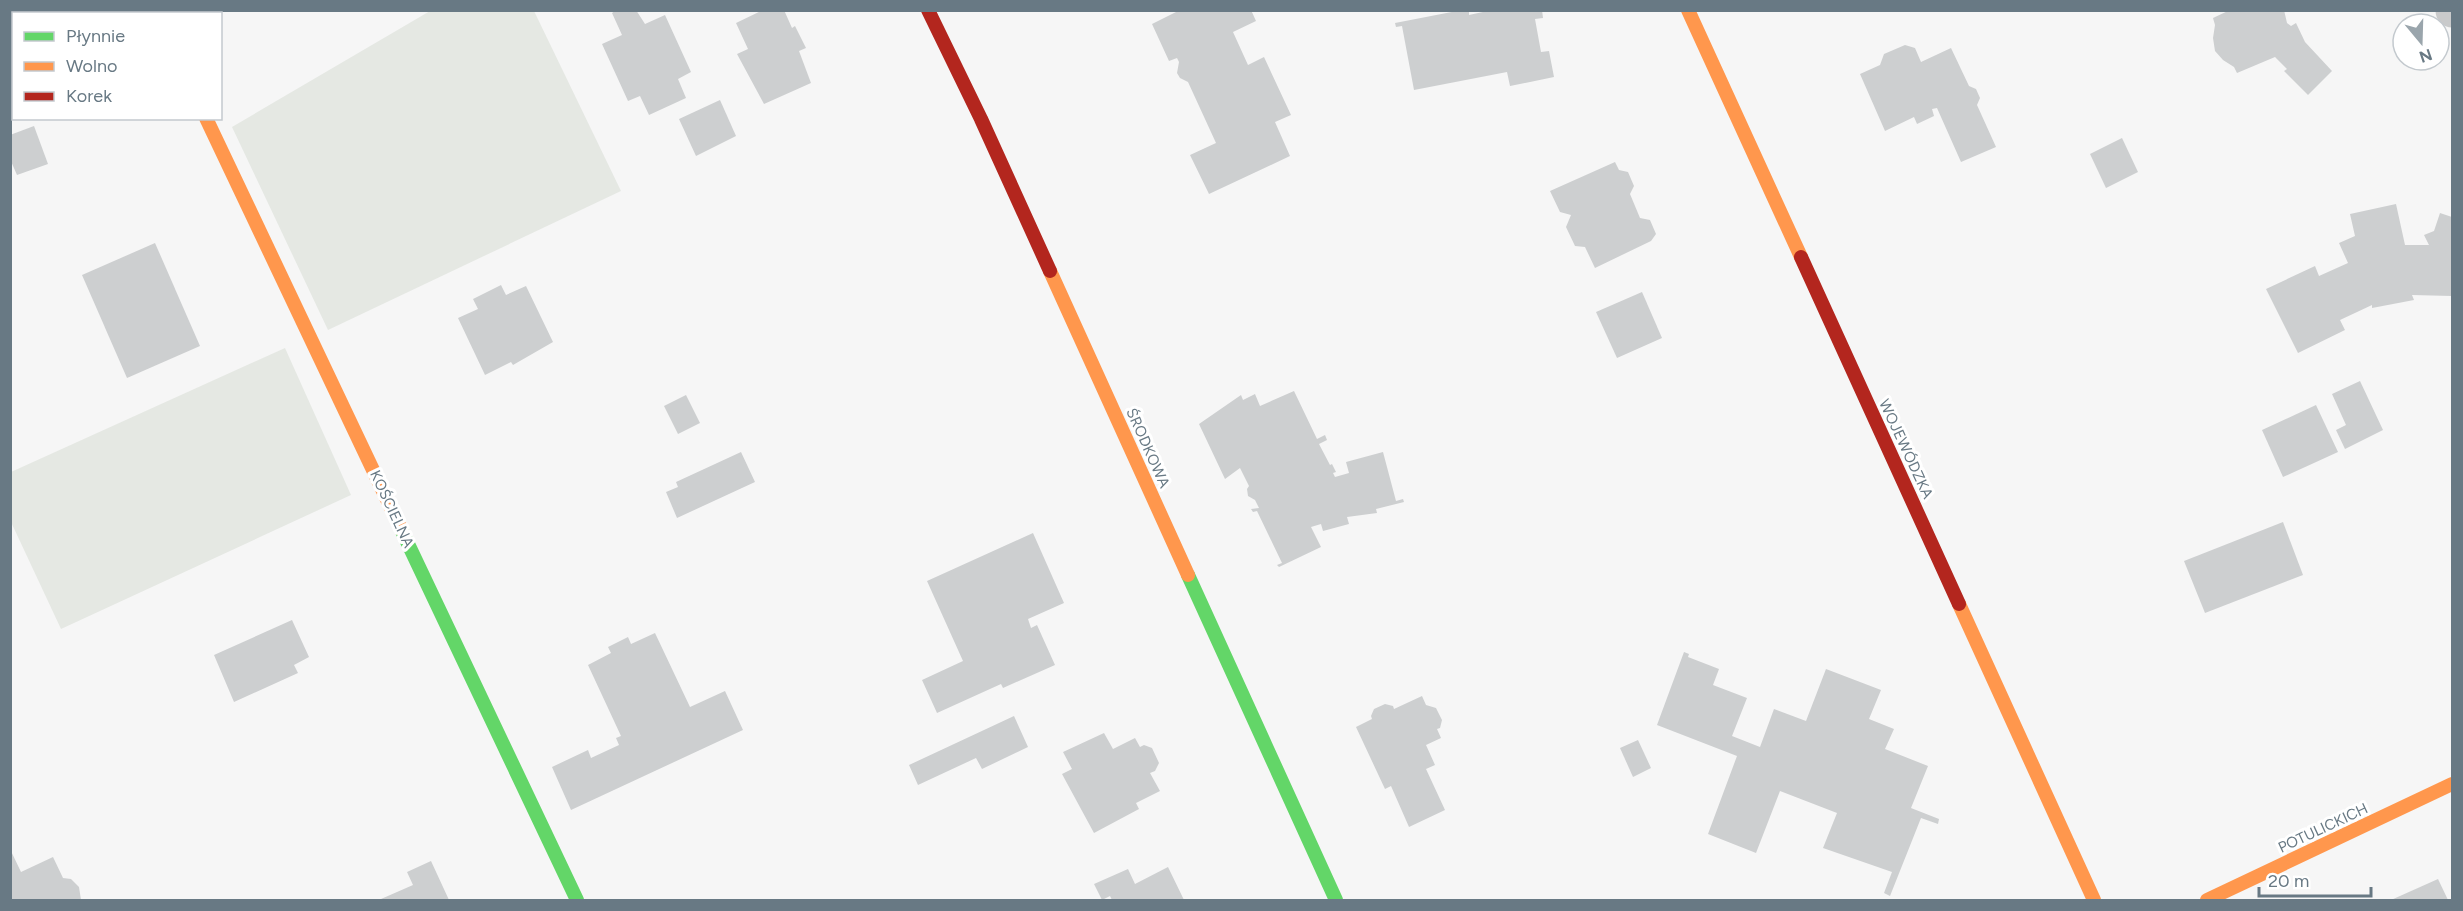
<svg xmlns="http://www.w3.org/2000/svg" width="2463" height="911" viewBox="0 0 2463 911" font-family="Figtree,sans-serif">
<style>
.green{fill:#e5e8e3}
.building{fill:#cdcfd0}
.lines{fill:none;stroke-linecap:round;stroke-linejoin:round}
.street{stroke:#c9cacb;stroke-width:33}
.fast{stroke:#63d668;stroke-width:14}
.slow{stroke:#ff974d;stroke-width:14}
.jam{stroke:#b3261e;stroke-width:14}
.labels{text-anchor:middle;stroke-width:6;stroke-linejoin:round;paint-order:stroke}
.street-label{font-size:15px;fill:#687984;stroke:#fff}
</style>
<rect width="100%" height="100%" fill="#f6f6f6"/>
<g class="green">
<path d="M430,11H534L621,191L328,330L232,127Z"/>
<path d="M285,348L351,495L61,629L11,522V472Z"/>
</g>
<g class="building">
<path d="M616,10H636L645,24L665,15L691,72L678,79L686,98L649,115L640,96L628,101L602,44L622,35L612,13Z"/>
<path d="M763,10H784L792,28L795,26L806,48L799,51L811,83L764,104L737,54L748,49L736,23Z"/>
<path d="M1180,10H1251L1256,21L1233,32L1248,65L1264,57L1291,115L1275,122L1290,156L1209,194L1190,155L1216,143L1188,82L1180,78L1177,73L1179,62L1177,58L1169,61L1152,24Z"/>
<path d="M1462,10H1469V15L1492,10H1542L1543,18L1535,19L1541,52L1549,51L1554,77L1510,86L1507,72L1414,90L1402,26L1396,27L1395,23Z"/>
<path d="M2230,10H2284L2287,23L2291,26L2296,23L2305,42L2332,71L2308,95L2284,71L2287,69L2275,57L2237,73L2234,67L2223,60L2215,51L2213,38L2215,25L2213,18Z"/>
<path d="M1905,45L1915,48L1921,62L1951,48L1969,86L1976,89L1980,98L1977,105L1996,147L1961,162L1937,108L1932,109L1934,116L1917,124L1914,117L1885,131L1860,74L1880,65L1884,54Z"/>
<path d="M720,100L736,136L696,156L679,119Z"/>
<path d="M34,126L48,164L17,175L10,159V135Z"/>
<path d="M2122,138L2138,172L2106,188L2090,154Z"/>
<path d="M1615,162L1619,170L1628,172L1634,186L1630,194L1640,218L1650,220L1656,234L1651,241L1595,268L1585,247L1575,246L1566,227L1571,215L1560,212L1550,191Z"/>
<path d="M2396,204L2405,245H2429L2424,235L2434,231L2440,213L2452,217V296L2412,295L2414,300L2372,308V305L2340,320L2345,330L2298,353L2266,289L2315,266L2319,276L2348,263L2339,243L2355,236L2350,214Z"/>
<path d="M155,243L200,346L127,378L82,275Z"/>
<path d="M501,285L506,295L526,286L553,342L513,365L511,362L485,375L458,318L478,309L473,299Z"/>
<path d="M1642,292L1662,338L1617,358L1596,312Z"/>
<path d="M2360,381L2383,430L2345,449L2336,430L2346,425L2332,394Z"/>
<path d="M1294,391L1317,439L1325,435L1327,440L1319,444L1330,465L1332,464L1336,472L1333,473L1335,477L1349,473L1346,462L1383,452L1396,501L1403,499L1404,502L1376,509L1377,513L1347,517L1349,524L1323,531L1321,524L1311,527L1321,547L1279,567L1277,565L1282,563L1257,511L1253,512L1251,509L1259,508L1255,500L1248,496L1247,489L1249,486L1240,468L1225,479L1199,424L1241,395L1243,400L1255,394L1260,406Z"/>
<path d="M686,395L700,423L678,434L664,406Z"/>
<path d="M2316,405L2338,452L2283,477L2262,430Z"/>
<path d="M741,452L755,482L677,518L666,492L678,487L676,482Z"/>
<path d="M2283,522L2303,575L2205,613L2184,561Z"/>
<path d="M1033,533L1064,603L1028,619L1031,628L1037,625L1055,665L1003,688L1001,684L937,713L922,680L963,661L927,581Z"/>
<path d="M292,620L309,657L294,665L298,673L234,702L214,655Z"/>
<path d="M655,633L690,707L725,691L743,730L571,810L552,767L588,750L591,758L619,745L616,738L621,736L588,665L611,653L608,647L628,637L631,644Z"/>
<path d="M1684,652L1689,654L1688,657L1719,669L1713,685L1747,698L1732,736L1760,747L1774,709L1806,721L1826,669L1881,690L1869,719L1894,729L1885,749L1928,766L1911,808L1939,819L1938,824L1921,818L1890,896L1884,893L1892,872L1823,848L1837,813L1780,791L1756,853L1708,834L1737,756L1657,725Z"/>
<path d="M1422,696L1426,705L1436,708L1442,720L1440,728L1437,729L1441,738L1426,745L1435,765L1426,769L1445,810L1409,827L1391,786L1385,789L1356,727L1372,719L1371,716L1374,709L1385,704L1393,706L1394,709Z"/>
<path d="M1014,716L1028,747L982,769L976,758L918,785L909,765Z"/>
<path d="M1104,733L1113,749L1135,738L1140,747L1144,745L1152,748L1159,763L1155,771L1150,773L1160,791L1136,803L1139,809L1094,833L1062,774L1072,769L1063,752Z"/>
<path d="M1638,740L1651,768L1633,777L1620,748Z"/>
<path d="M10,849L21,872L53,857L63,878L71,879L79,887L81,900H10Z"/>
<path d="M431,861L449,900H382L381,899L413,885L407,872Z"/>
<path d="M1168,867L1184,900H1112L1110,896L1102,900L1094,884L1128,869L1135,884Z"/>
<path d="M2438,879L2448,900H2391Z"/>
</g>
<g class="lines">
<g class="street">
<path d="M158,10L160,14"/>
<path d="M2452,10V11"/>
</g>
<g class="fast">
<path d="M401,529L577,900"/>
<path d="M1188,575L1336,900"/>
</g>
<g class="slow">
<path d="M1688,10L1801,257"/>
<path d="M206,118L401,529"/>
<path d="M1050,271L1188,575"/>
<path d="M1959,604L2094,900"/>
<path d="M2207,900L2452,784"/>
</g>
<g class="jam">
<path d="M928,10L981,119L1050,271"/>
<path d="M1801,257L1959,604"/>
</g>
</g>
<g class="labels">
<g class="street-label">
<text transform="translate(1148 448) rotate(66)" y="5">ŚRODKOWA</text>
<text transform="translate(1906 449) rotate(65)" y="5">WOJEWÓDZKA</text>
<text transform="translate(392 509) rotate(65)" y="5">KOŚCIELNA</text>
<text transform="translate(2323 828) rotate(-25)" y="5">POTULICKICH</text>
</g>
</g>
<rect width="2463" height="911" fill="none" stroke="#687984" stroke-width="24"/>
<rect x="12" y="12" width="210" height="108" fill="#ffffff" stroke="#c3c9ce" stroke-width="1.5"/>
<rect x="24" y="32" width="30" height="9" fill="#63d668" stroke="#c3c9ce" stroke-width="1.5"/>
<text x="66" y="42" font-size="18" fill="#687984">Płynnie</text>
<rect x="24" y="62" width="30" height="9" fill="#ff974d" stroke="#c3c9ce" stroke-width="1.5"/>
<text x="66" y="72" font-size="18" fill="#687984">Wolno</text>
<rect x="24" y="92" width="30" height="9" fill="#b3261e" stroke="#c3c9ce" stroke-width="1.5"/>
<text x="66" y="102" font-size="18" fill="#687984">Korek</text>
<g transform="translate(2421 42) rotate(161)"><circle r="28" fill="#ffffff" stroke="#c3c9ce" stroke-width="1.5"/>
<path d="M0-4.5L10 22L0 15L-10 22Z" fill="#9aa5ac"/>
<text y="-9" font-size="16" font-weight="bold" text-anchor="middle" fill="#687984">N</text>
</g>
<path d="M2259 887v9h112v-9" fill="none" stroke="#687984" stroke-width="3"/>
<text x="2268" y="887" font-size="18" fill="#687984" stroke="#ffffff" stroke-width="4.5" paint-order="stroke">20 m</text>
</svg>
